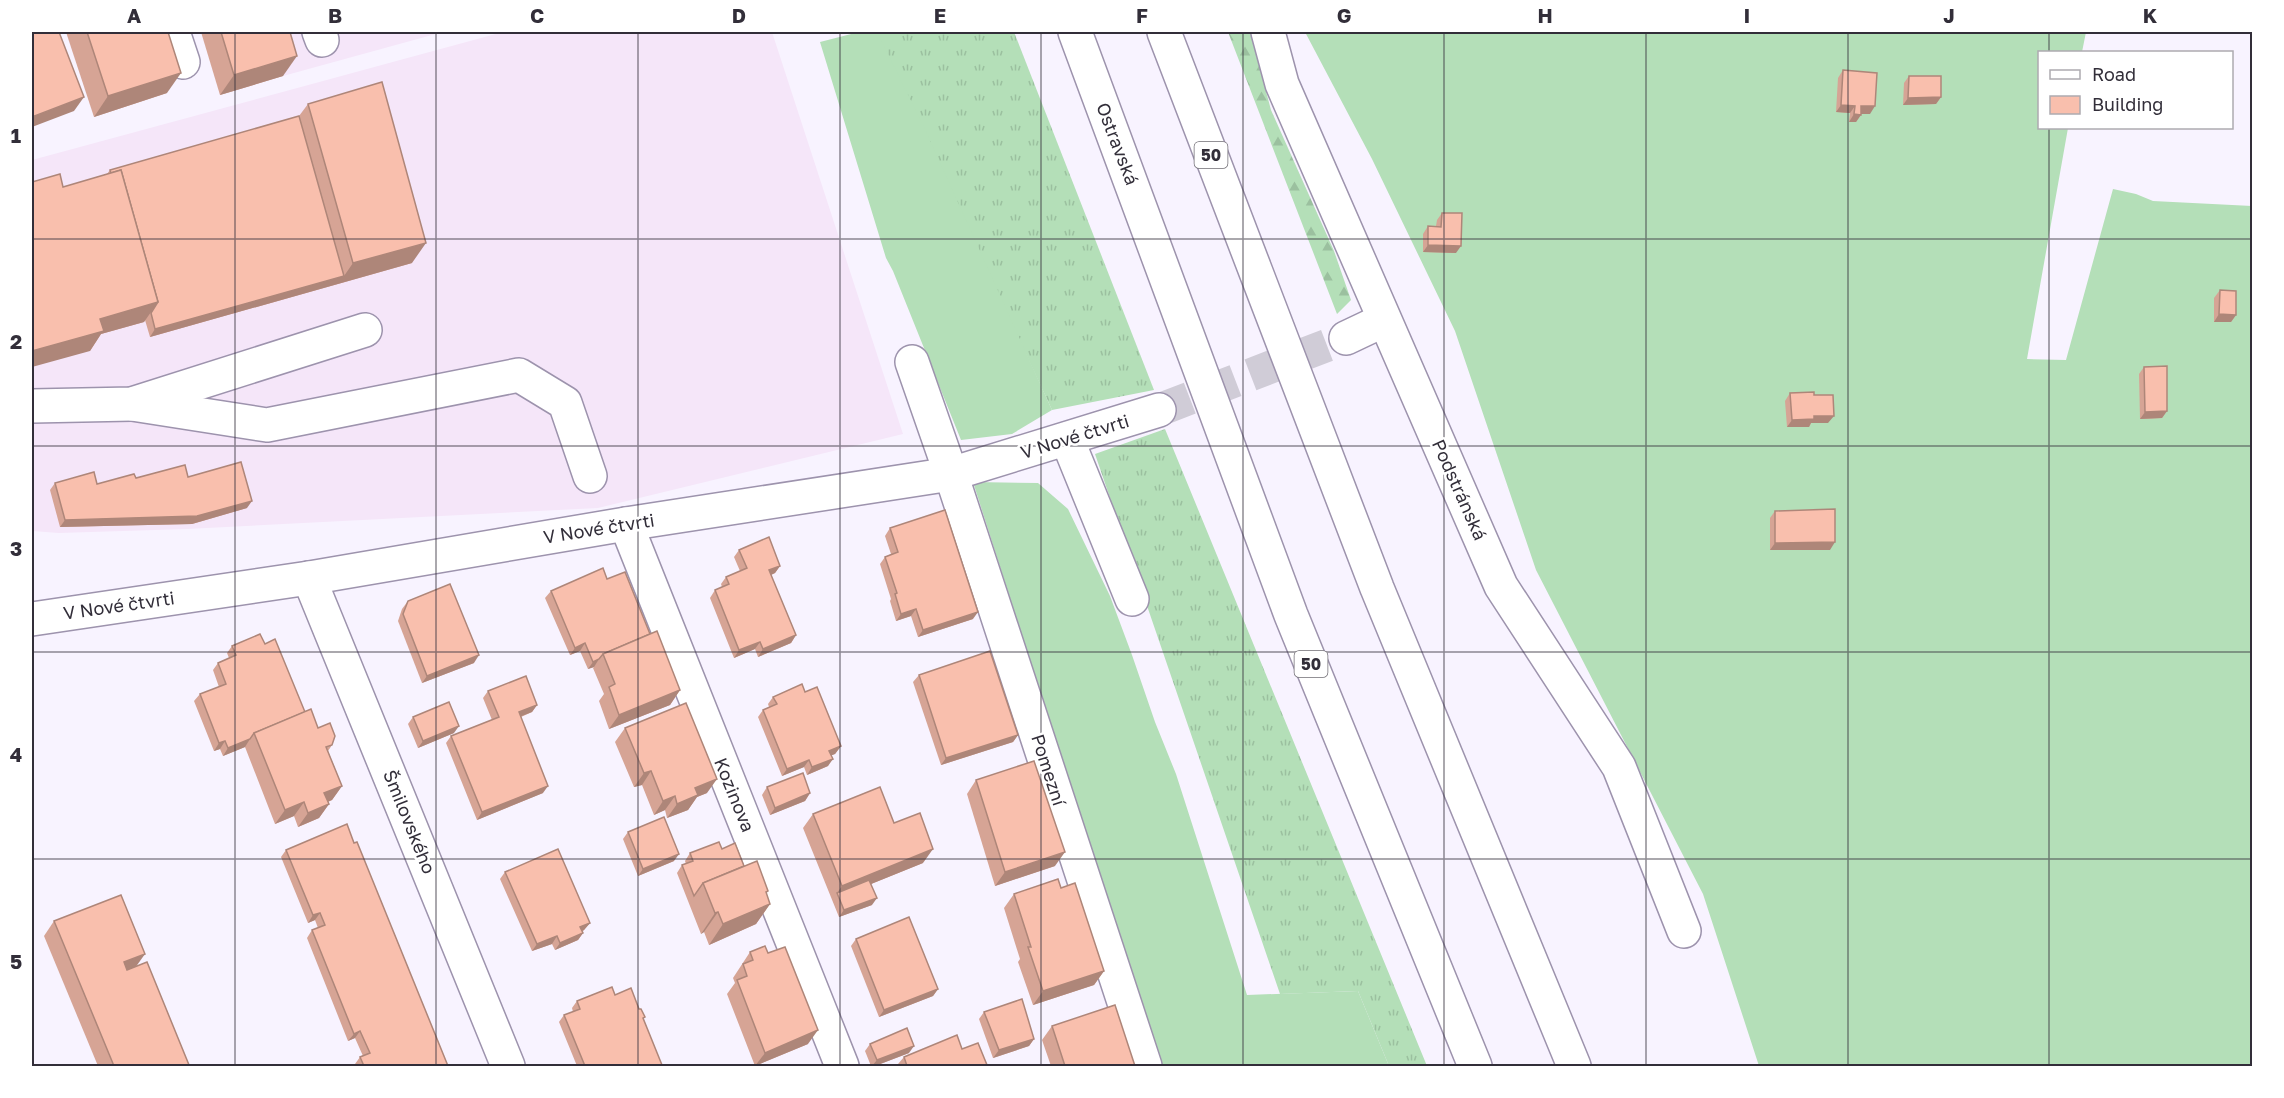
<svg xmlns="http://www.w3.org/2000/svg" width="2284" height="1098" viewBox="0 0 2284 1098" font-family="'Golos Text',sans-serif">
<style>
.industrial{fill:#f5e6f9}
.grass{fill:url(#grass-tufts)}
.forest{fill:url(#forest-firs)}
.garden{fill:#b4dfb8}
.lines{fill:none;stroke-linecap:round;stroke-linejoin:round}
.minor-tunnel{stroke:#d0ccd7;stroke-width:33;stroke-dasharray:33 16;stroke-linecap:butt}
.minor-casing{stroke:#9d93ad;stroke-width:36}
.highway-casing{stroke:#9d93ad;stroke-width:36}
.minor{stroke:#fff;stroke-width:33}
.highway{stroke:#fff;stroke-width:33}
.wall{fill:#d6a495}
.shaded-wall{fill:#ae8679}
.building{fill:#f9bfad;stroke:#ae8679;stroke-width:1.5}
.grid{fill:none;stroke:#322e39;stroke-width:1.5;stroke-opacity:0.55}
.labels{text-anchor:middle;stroke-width:5;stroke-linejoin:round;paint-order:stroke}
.shield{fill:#fff;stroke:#706d74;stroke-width:1.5}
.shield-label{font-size:16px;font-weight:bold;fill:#322e39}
.street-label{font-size:18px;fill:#322e39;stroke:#fff}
.neatline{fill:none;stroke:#322e39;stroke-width:2}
.grid-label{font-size:20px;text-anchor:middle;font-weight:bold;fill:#322e39}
</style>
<defs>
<pattern id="grass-tufts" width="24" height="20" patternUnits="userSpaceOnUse" patternTransform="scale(1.5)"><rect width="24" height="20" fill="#b4dfb8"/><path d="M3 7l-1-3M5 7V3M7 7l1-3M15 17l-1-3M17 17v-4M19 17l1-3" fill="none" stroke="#9bc09f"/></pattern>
<pattern id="forest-firs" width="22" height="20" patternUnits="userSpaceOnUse" patternTransform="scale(1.5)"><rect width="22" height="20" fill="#b4dfb8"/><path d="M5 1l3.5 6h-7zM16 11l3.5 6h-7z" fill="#9bc09f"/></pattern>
</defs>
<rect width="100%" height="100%" fill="#f8f3ff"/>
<g class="industrial">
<path d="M270,32H443L283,76Z"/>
<path d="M503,32H772L903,434L598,508L187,529L59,533L32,531V160Z"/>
</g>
<g class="grass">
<path d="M876,32H1014L1154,390L1052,410Z"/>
<path d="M1165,429L1427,1066H1389L1358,991L1280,994L1095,454Z"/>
</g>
<path class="forest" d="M1228,32H1250L1271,110L1334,251L1351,300L1337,314Z"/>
<g class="garden">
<path d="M859,32H877L923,125L1052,410L1012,434L961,440L893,271L886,258L820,42Z"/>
<path d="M1305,32H2086L2082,52H2040V128H2068L2027,359L2066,360L2113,189L2136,194L2153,201L2252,206V1066H1759L1703,894L1536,570L1455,331L1372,159Z"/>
<path d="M973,482L1038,483L1068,509L1110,596L1132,655L1155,722L1176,774L1247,995L1358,991L1389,1066H1159Z"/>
</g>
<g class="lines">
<path class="minor-tunnel" d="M1159,410L1346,338"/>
<g class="minor-casing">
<g id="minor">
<path d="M173,32L183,62"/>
<path d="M319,32L322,40"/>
<path d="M1268,32L1282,84L1501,586L1619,767L1684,931"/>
<path d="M1346,338L1384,320"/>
<path d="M912,362L951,474L1145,1066"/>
<path d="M132,404L267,425L519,375L565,403L590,476"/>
<path d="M32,406L132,404L365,330"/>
<path d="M1067,439L1132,599"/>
<path d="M626,524L842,1066"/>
<path d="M309,578L508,1066"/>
<path d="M32,619L309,578L626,524L951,474L1159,410"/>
</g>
</g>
<g class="highway-casing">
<g id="highway">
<path d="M1075,32L1291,615L1475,1066"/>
<path d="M1164,32L1377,588L1574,1066"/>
</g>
</g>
<use href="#minor" class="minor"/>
<use href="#highway" class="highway"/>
</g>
<g class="wall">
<path d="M66,32H168L167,93L94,117Z"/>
<path d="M201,32H290L283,76L220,95Z"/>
<path d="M1843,70L1870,114H1861L1856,122H1849L1850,113L1836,112L1838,78Z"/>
<path d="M1909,76L1941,97L1936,104L1903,105L1904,83Z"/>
<path d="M308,104L412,263L150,337L145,320L144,322L101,334L90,351L107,174L110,170L299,116Z"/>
<path d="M1442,213L1456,253L1423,252V234L1428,226H1436L1437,220Z"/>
<path d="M2220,290L2236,315L2231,322H2214V298Z"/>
<path d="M2144,367L2167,411L2162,418L2140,419L2139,374Z"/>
<path d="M1790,393L1814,395L1828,423H1811L1809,427H1787L1785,401Z"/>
<path d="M188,477L247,508L192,524L60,527L50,490L55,483L97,484L136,478Z"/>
<path d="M1775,511L1830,550H1770V518Z"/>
<path d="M890,528L973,619L918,637L911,616L896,621L890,601L891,599L880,564L885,557L891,554L885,536Z"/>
<path d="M739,550L780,566L775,573L771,575L796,635L791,643L758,657L755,649L734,658L710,598L715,590L722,587L721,584L726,577L740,571L734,557Z"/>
<path d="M607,579L650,634L680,690L670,705L609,729L599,701L604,694L593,668L594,667L588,669L580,651L570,655L545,598L551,591Z"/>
<path d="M408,601L474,663L422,683L398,621L402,609Z"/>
<path d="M265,644L305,712L332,745L328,751L342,786L332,800L328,802L329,804L319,818L298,827L294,816L275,824L245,747L223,756L220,749L214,751L194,701L200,694L219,687L213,670L218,663L229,658L227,653L232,646Z"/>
<path d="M919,675L1018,735L1013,742L941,765L913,682Z"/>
<path d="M488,691L537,705L532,712L521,717L543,793L477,820L446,743L451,736L492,720L483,698Z"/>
<path d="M805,692L841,746L835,754L832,755L828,766L807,775L804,767L782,776L758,717L763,710L769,707L768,704L773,697Z"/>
<path d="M413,717L454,733L418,748L408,724Z"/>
<path d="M625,728L707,793L697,797L688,810L667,818L665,810L654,815L642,785L634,787L615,742Z"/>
<path d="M976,780L1055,866L995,886L967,794Z"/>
<path d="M767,787L810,793L805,801L770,815L762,795Z"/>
<path d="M813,814L894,823L923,863L871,884L872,905L839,917L803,828Z"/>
<path d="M628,832L674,861L638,876L623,839Z"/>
<path d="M354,843L448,1066H356L355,1064L360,1057L363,1056L355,1038L348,1041L307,938L312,930L318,928L315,920L308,923L281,857L286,850Z"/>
<path d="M722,849L744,866L768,891L766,893L770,904L756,924L709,945L704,932L701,934L677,873L682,865L686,864L685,861L690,853Z"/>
<path d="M505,872L590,923L584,930L583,931V933L578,940L555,950L552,944L532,951L500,879Z"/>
<path d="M1061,888L1104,971L1094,985L1033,1005L1018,962L1020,959L1004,908L1014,894Z"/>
<path d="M54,921L136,966L189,1065L188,1066H98L44,936Z"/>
<path d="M856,939L938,989L933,996L879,1017L851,946Z"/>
<path d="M750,952L808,1044L755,1066L727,994L735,983L733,978Z"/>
<path d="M615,995L639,1009L645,1017L643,1019L661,1066H577L559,1022L564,1015L573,1012L572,1008L577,1001Z"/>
<path d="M984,1012L1034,1039L1029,1046L993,1058L979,1019Z"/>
<path d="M1052,1026L1135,1066H1051L1042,1040Z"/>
<path d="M870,1044L909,1053L875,1066H871L865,1051Z"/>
<path d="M962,1049L987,1065L986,1066H899L898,1064L904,1057Z"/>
</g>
<g class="shaded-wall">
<path d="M297,56L283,76L220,95L234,75Z"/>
<path d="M181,73L167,93L94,117L108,96Z"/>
<path d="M84,97L74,111L32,127V117Z"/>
<path d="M1941,97L1936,104L1903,105L1908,98Z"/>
<path d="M1841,105L1855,106L1850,113L1836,112Z"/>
<path d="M1861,106H1875L1870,114H1856Z"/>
<path d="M1854,114L1861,115L1856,122H1849Z"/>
<path d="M426,243L412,263L150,337L155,329L344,276L353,263Z"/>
<path d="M1428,245L1461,246L1456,253L1423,252Z"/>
<path d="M158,302L144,322L101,334L90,351L32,367V351L100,319Z"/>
<path d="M2219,314L2236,315L2231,322H2214Z"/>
<path d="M2167,411L2162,418L2140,419L2145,412Z"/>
<path d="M1814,416H1834L1828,423H1811L1809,427H1787L1792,420Z"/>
<path d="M252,501L247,508L192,524L60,527L65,520Z"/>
<path d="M1835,542L1830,550H1770L1775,543Z"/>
<path d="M780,566L775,573L764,578L769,570Z"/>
<path d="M916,609L911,616L896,621L901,614Z"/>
<path d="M978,612L973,619L918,637L923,630Z"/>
<path d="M796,635L791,643L758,657L763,649Z"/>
<path d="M760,642L755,649L734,658L739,650Z"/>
<path d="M585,643L580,651L570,655L575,648Z"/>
<path d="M479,655L474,663L422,683L427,676Z"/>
<path d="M599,659L594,667L588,669L593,662Z"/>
<path d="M680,690L670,705L609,729L619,715Z"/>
<path d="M537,705L532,712L514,719L519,712Z"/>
<path d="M459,726L454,733L418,748L423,741Z"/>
<path d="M1018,735L1013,742L941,765L946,758Z"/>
<path d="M250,739L245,747L223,756L228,748Z"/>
<path d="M225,741L220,749L214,751L219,743Z"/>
<path d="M841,746L835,754L824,758L829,751Z"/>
<path d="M833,759L828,766L807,775L812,767Z"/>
<path d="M809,760L804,767L782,776L787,769Z"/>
<path d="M651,771L642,785L634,787L644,773Z"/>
<path d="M717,779L707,793L697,797L688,810L667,818L677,804L695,788Z"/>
<path d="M342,786L332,800L314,807L324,793Z"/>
<path d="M548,786L543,793L477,820L482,812Z"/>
<path d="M810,793L805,801L770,815L775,808Z"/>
<path d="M675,796L665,810L654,815L663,801Z"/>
<path d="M304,802L294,816L275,824L285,810Z"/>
<path d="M329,804L319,818L298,827L308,813Z"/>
<path d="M933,849L923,863L839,897L837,893L842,886Z"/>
<path d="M1065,852L1055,866L995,886L1005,872Z"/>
<path d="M679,854L674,861L638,876L643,869Z"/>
<path d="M768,891L754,911L770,904L756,924L709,945L723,924Z"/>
<path d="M877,898L872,905L839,917L844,910Z"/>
<path d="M718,912L704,932L701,934L715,913Z"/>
<path d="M320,913L315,920L308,923L313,915Z"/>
<path d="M590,923L584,930L575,934L580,927Z"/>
<path d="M583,933L578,940L555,950L560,943Z"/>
<path d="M557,936L552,944L532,951L537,944Z"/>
<path d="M145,954L135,968L114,977L124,962Z"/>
<path d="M1104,971L1094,985L1033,1005L1043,991Z"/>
<path d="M938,989L933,996L879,1017L884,1010Z"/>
<path d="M818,1030L808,1044L755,1066L765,1053Z"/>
<path d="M360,1031L355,1038L348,1041L354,1034Z"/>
<path d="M1034,1039L1029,1046L993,1058L999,1050Z"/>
<path d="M914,1046L909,1053L875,1066H872L877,1060Z"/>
</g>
<g class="building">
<path d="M32,32H59L84,97L32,117Z"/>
<path d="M87,32H168L181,73L108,96Z"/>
<path d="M221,32H290L297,56L234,75Z"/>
<path d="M1843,70L1877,73L1875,106H1861V115L1854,114L1855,106L1841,105Z"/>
<path d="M1909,76H1941V97L1908,98Z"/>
<path d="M382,82L426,243L353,263L308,104Z"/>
<path d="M299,116L344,276L155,329L151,313L158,302L121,170L111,173L110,170Z"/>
<path d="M121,170L158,302L100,319L104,331L32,351V182L60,174L63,187Z"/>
<path d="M1442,213H1462L1461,246L1428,245V226L1441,227Z"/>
<path d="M2220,290L2236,291V315L2219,314Z"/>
<path d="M2167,366V411L2145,412L2144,367Z"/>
<path d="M1814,392V395H1833L1834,416H1814V419L1792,420L1790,393Z"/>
<path d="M241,462L252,501L197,516L65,520L55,483L94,472L97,484L134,474L136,478L185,465L188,477Z"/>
<path d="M1835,509V542L1775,543V511Z"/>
<path d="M945,510L978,612L923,630L916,609L901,614L895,594L897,593L885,557L898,552L890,528Z"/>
<path d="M769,537L780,566L769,570L796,635L763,649L760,642L739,650L715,590L729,584L726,577L747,568L739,550Z"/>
<path d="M603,568L607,579L625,572L650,634L603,654L599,659L593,662L585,643L575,648L551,591Z"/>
<path d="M450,584L479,655L427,676L403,614L408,601Z"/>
<path d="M657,631L680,690L619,715L609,687L615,684L603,654Z"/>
<path d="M260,634L265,644L275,639L305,712L254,733L250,739L228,748L225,741L219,743L200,694L226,684L218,663L236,655L232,646Z"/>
<path d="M990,651L1018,735L946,758L919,675Z"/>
<path d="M526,676L537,705L519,712L548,786L482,812L451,736L499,717L488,691Z"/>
<path d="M802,684L805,692L817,687L841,746L829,751L833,759L812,767L809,760L787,769L763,710L777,704L773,697Z"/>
<path d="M449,702L459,726L423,741L413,717Z"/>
<path d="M686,703L717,779L695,788L698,795L677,804L675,796L663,801L651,771L644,773L625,728Z"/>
<path d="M311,709L318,728L330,723L335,736L332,745L326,747L342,786L324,793L329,804L308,813L304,802L285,810L254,733Z"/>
<path d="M1034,761L1065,852L1005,872L976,780Z"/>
<path d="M803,773L810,793L775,808L767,787Z"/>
<path d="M880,787L894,823L920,813L933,849L842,886L813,814Z"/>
<path d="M664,817L679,854L643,869L628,832Z"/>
<path d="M347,824L354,843L357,842L448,1066H364L360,1057L370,1053L360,1031L354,1034L312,930L325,925L320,913L313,915L286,850Z"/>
<path d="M719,842L722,849L735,843L744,866L703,883L694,896L682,865L693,861L690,853Z"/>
<path d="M558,849L590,923L580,927L583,933L560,943L557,936L537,944L505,872Z"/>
<path d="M757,861L768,891L766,892L770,904L723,924L718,912L715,913L703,883Z"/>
<path d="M1058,879L1061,888L1075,883L1104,971L1043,991L1028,947H1031L1014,894Z"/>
<path d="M869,880L877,898L844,910L837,893Z"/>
<path d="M121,895L145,954L124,962L127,970L147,962L189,1065L184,1066H114L54,921Z"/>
<path d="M909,917L938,989L884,1010L856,939Z"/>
<path d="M765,946L768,953L785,947L818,1030L765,1053L737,980L747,976L743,964L753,960L750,952Z"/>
<path d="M612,987L615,995L631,988L639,1009H641L645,1017L643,1018L662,1065L659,1066H585L564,1015L580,1009L577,1001Z"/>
<path d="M1022,999L1034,1039L999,1050L984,1012Z"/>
<path d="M1115,1005L1135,1066H1065L1052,1026Z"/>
<path d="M907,1028L914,1046L877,1060L870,1044Z"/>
<path d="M957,1035L962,1049L978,1043L987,1065L982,1066H907L904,1057Z"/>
</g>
<path class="grid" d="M235,32V1066M436,32V1066M638,32V1066M840,32V1066M1041,32V1066M1243,32V1066M1444,32V1066M1646,32V1066M1848,32V1066M2049,32V52M2049,128V1066M32,239H2252M32,446H2252M32,652H2252M32,859H2252"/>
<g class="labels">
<g class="shield">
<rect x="1194.5" y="142" width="33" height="26" rx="4.5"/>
<rect x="1294.5" y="651" width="33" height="26" rx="4.5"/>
</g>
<g class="shield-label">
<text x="1211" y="161">50</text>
<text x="1311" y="670">50</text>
</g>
<g class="street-label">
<text transform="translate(1117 144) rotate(69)" y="6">Ostravská</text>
<text transform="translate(1075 437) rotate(-17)" y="6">V Nové čtvrti</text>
<text transform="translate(1459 490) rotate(66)" y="6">Podstránská</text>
<text transform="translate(599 529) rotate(-9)" y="6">V Nové čtvrti</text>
<text transform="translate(119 606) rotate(-8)" y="6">V Nové čtvrti</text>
<text transform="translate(1048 770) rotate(72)" y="6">Pomezní</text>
<text transform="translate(734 795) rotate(68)" y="6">Kozinova</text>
<text transform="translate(409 822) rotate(68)" y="6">Šmilovského</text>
</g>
</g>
<rect width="2284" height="1098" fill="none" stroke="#ffffff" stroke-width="66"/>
<rect x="2038" y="51" width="195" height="78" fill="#ffffff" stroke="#adabb0" stroke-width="1.5"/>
<rect x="2050" y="70" width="30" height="9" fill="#ffffff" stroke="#adabb0" stroke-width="1.5"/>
<text x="2092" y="81" font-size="18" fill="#322e39">Road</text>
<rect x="2050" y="96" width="30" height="18" fill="#f9bfad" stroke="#adabb0" stroke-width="1.5"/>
<text x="2092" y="111" font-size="18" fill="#322e39">Building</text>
<rect x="33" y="33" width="2218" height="1032" class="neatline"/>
<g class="grid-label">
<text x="134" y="23">A</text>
<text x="335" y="23">B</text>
<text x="537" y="23">C</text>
<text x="739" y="23">D</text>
<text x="940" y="23">E</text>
<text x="1142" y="23">F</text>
<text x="1344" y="23">G</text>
<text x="1545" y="23">H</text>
<text x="1747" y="23">I</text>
<text x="1949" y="23">J</text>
<text x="2150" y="23">K</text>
<text x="16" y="143">1</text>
<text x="16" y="349">2</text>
<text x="16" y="556">3</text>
<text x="16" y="762">4</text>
<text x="16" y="969">5</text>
</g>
</svg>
